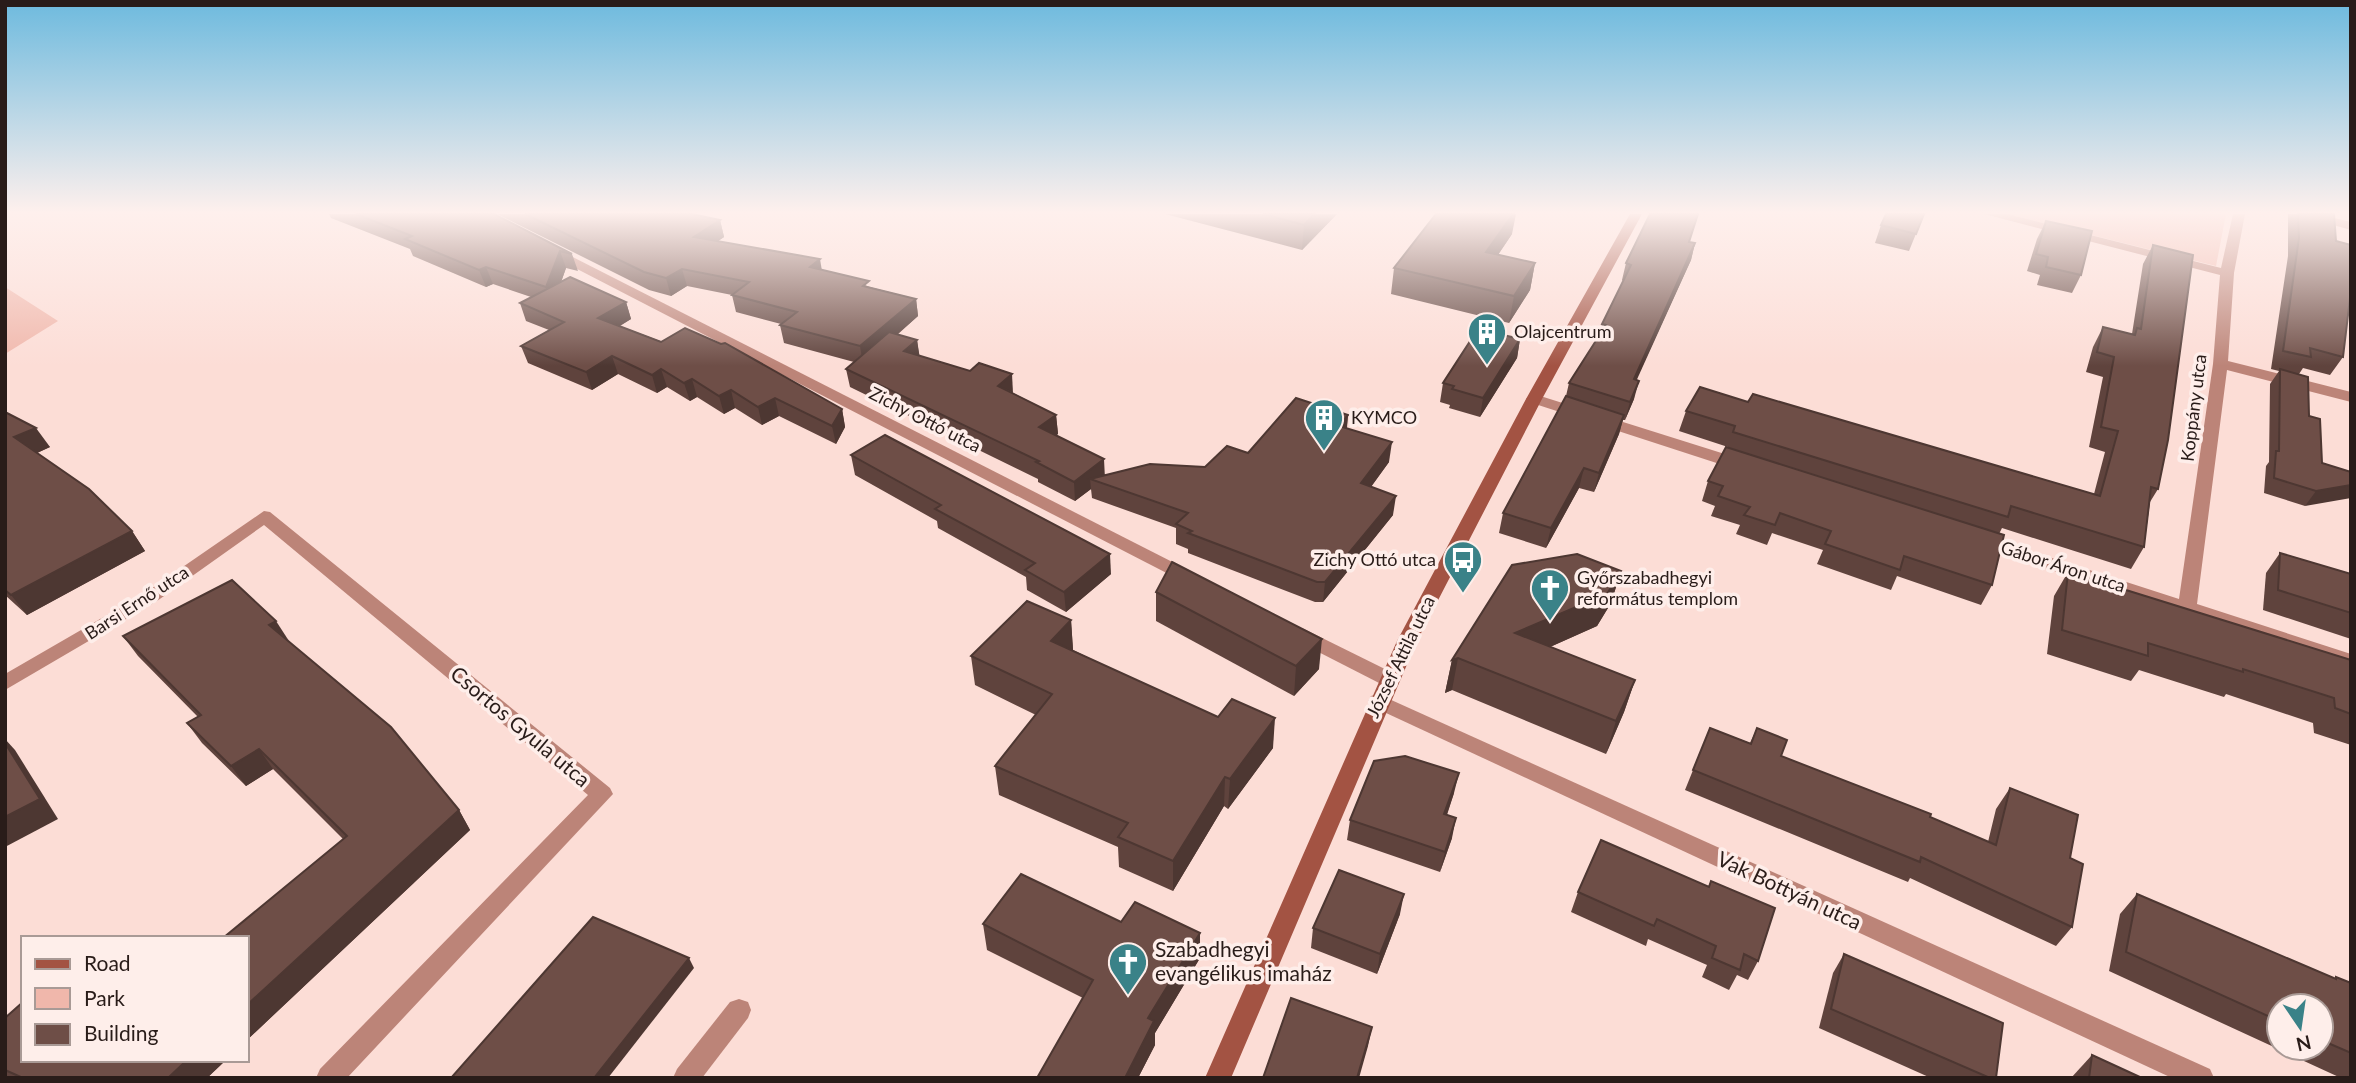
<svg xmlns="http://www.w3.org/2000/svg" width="2356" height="1083" viewBox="0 0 2356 1083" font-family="Lato,sans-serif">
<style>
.green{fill:#f0b7ab}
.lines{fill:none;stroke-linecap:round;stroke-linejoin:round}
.street{fill:#bc8478;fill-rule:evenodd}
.secondary{fill:#a35343;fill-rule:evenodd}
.wall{fill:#5f433d;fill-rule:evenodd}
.shaded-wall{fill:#4d3732}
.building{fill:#6e4e47;stroke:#4d3732;stroke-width:2}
.labels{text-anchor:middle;stroke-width:7;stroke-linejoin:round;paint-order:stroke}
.poi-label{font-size:18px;fill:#291c19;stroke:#feeeea;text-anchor:start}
.street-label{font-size:18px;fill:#291c19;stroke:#feeeea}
.near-street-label{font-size:21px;fill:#291c19;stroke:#feeeea}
.near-poi-label{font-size:21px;fill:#291c19;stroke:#feeeea;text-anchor:start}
</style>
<rect width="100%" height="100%" fill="#fcddd6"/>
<g class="green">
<path d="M2007,214H2226L2216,266Z"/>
<path d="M5,287L58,321L5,354Z"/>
</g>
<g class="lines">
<g class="street">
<path d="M1984,214H2007L2221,268L2233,214H2245L2234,273L2228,361L2351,392V402L2227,370L2197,604L2351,654V668L1972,544L1969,540L1972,536L1978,534L2179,599L2213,364L2220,275Z"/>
<path d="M2294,214H2318L2351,222V230Z"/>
<path d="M555,248L1196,574L1199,578L1196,582H1184L550,255V249Z"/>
<path d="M1534,394L1747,461L1749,465L1747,469H1735L1529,402L1526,399L1529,396Z"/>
<path d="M264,511L270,512L610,788L613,794L347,1078H316L320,1069L588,795L264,525L157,601L5,690V674L145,593Z"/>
<path d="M1302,628L1397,675L1400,680L1397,685H1383L1295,640L1293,635L1295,630Z"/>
<path d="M1378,694L2210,1069L2214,1078H2172L1371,706L1368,701L1371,696Z"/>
<path d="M739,999L748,1002L751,1010L748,1018L702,1078H673L677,1069L730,1002Z"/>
</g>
<path class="secondary" d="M1630,214H1642L1542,399L1417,641L1231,1078H1205L1397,641L1526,399Z"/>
</g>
<g class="wall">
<path d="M329,214H494L572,254L578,271L566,268L561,282L626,302L631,319L620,326L842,409L845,427L836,444L779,416L762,425L735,408L724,414L697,397L690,401L667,387L657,393L618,374L592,390L528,363L521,346L549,330L526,321L520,303L531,297L493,284L486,287L413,256L410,249L331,218Z"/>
<path d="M497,214H692L720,220L724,237L718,241L822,270L870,287L916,299L918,316L897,335L917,340L919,355L1013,393L1056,415L1058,434L1056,435L1105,475L1205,467L1248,453L1348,415L1347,428L1389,462L1371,487L1393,515L1323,602H1315L1188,553V549L1176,544V528L1092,498L1091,489L1075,501L1038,482V479L850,387L846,369L854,362L784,343L780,325L781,324L736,312L732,295L687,286L671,296L649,290Z"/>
<path d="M1165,214H1337L1302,250Z"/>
<path d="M1924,214L1909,251L1875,243L1881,225Z"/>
<path d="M2288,214H2334L2336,241L2351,245V311L2348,310L2343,357L2330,375L2303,368L2299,374L2322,463L2351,472L2305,506L2264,493L2266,466L2269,462L2270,384L2279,371L2271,369L2288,256Z"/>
<path d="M2046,221L2081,275L2072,293L2037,285L2040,275L2027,271L2037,239Z"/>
<path d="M1512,234L1498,255L1535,263L1530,290L1509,323L1391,294L1394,268Z"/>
<path d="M1689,242L1695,243L1691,260L1636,380L1634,399L1625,420H1623L1619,434L1594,492L1579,488L1546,548L1499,533L1503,513L1566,396L1569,383L1599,336L1602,324L1623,281L1622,280L1626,263Z"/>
<path d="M2153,245L2158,489L2150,502L2144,547L2131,569L2002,528L1999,534L1992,585L1981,605L1897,576L1891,590L1817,564L1823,550L1772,533L1767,545L1736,534L1740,525L1711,516L1715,506L1702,501L1708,481L1728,447L1679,431L1686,411L1748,402L2094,494L2105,452L2089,447L2103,377L2086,372L2093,347L2103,327L2132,334L2143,264Z"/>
<path d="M1520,339L1517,358L1480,417L1449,408L1450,405L1440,402L1443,383Z"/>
<path d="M5,412L50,447L37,453L132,531L145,551L27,615L5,595Z"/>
<path d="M851,455L1111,574L1066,612L1027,590L1026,577L938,528L937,521L855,475Z"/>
<path d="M2280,553L2351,574V639L2263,610L2266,573Z"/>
<path d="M1621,571L1611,603L1597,626L1550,647L1635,680L1624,712L1606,754L1452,690L1445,693L1452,660Z"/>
<path d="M2068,572L2351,660V745L2314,733L2313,723L2226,694L2224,697L2139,670L2131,681L2047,654L2054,596Z"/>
<path d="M1156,592L1319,669L1294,696L1156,621Z"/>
<path d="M1071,620L1073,650L1273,748L1228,809L1224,806L1173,891L1119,867L1118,847L999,795L995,766L1036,715L975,685L971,656Z"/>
<path d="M123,636L289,641L459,810L470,830L247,1040V938L343,839L273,769L246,786L202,743L187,723L198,717L138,656Z"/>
<path d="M1710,728L1750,743L1757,728L1781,756L1988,842L1996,809L2010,788L2070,858L2072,927L2056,946L1910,878L1908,882L1685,790Z"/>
<path d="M1454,793L1447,815L1452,838L1440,872L1347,840L1350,820Z"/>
<path d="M1711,881L1758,961L1748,980L1737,975L1729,990L1702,977L1707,965L1648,939L1646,946L1571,912L1578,892L1708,887Z"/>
<path d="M2137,894L2334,979L2336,977L2351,983V1078H2341L2109,971L2120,914ZM2279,1006H2321V1048H2279Z"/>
<path d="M1400,914L1377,974L1311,948L1313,928Z"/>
<path d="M1121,922L1200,958L1155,1033V1045L1138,1078H1037L1083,998L987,950L983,924Z"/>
<path d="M1844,954L1990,1078H1931L1819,1028L1833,973Z"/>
<path d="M5,1018L23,1060H226L207,1078H5Z"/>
<path d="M2092,1055L2142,1078H2071Z"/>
</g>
<g class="shaded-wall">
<path d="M1314,214H1337L1302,250L1304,225Z"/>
<path d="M1513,214H1516L1512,234L1482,278L1486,252Z"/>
<path d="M720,220L724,237L699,254L694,237Z"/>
<path d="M1695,243L1691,260L1629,397L1634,379Z"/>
<path d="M560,251L566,268L553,305L546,287Z"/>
<path d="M820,259L823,277L810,267Z"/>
<path d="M1535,263L1530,290L1509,323L1514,296Z"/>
<path d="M486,267L493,284L486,287L479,270Z"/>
<path d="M682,269L687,286L671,296L666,278Z"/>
<path d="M916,299L918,316L863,364L860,346Z"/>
<path d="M626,302L631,319L604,335L598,318Z"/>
<path d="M1520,339L1517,358L1480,417L1483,398Z"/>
<path d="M917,340L920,359L904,351Z"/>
<path d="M612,356L618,374L592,390L586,372Z"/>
<path d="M661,369L667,387L657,393L652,375Z"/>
<path d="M1012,374L1013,393L998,386Z"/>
<path d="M692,379L697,397L690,401L684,383Z"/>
<path d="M1639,381L1634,399L1625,420L1630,402Z"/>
<path d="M731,390L735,408L724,414L719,396Z"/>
<path d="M775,398L779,416L762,425L758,407Z"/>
<path d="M842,409L845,427L836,444L832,426Z"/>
<path d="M1056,415L1058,434L1041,446L1039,427Z"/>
<path d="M1348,415L1346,434L1339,426Z"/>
<path d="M1624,415L1619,434L1594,492L1599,473Z"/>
<path d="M36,428L50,447L28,457L14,437Z"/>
<path d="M1392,442L1389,462L1359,503L1361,483Z"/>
<path d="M1104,459L1105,479H1090L1091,489L1075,501L1074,482Z"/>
<path d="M1584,468L1579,488L1546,548L1551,528Z"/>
<path d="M2351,485V498L2305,506L2316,491Z"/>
<path d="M1396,496L1393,515L1323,602L1325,582Z"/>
<path d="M132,531L145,551L27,615L11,595Z"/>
<path d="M1110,554L1111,574L1066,612L1064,592Z"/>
<path d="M1621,571L1611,603L1597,626L1507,666L1515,633Z"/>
<path d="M1071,620L1073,650L1054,670L1051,641Z"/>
<path d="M276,621L289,641L269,625Z"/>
<path d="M1322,639L1319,669L1294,696L1296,666Z"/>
<path d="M1458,658L1452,690L1445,693L1452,660Z"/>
<path d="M1635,680L1624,712L1606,754L1616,721Z"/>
<path d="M1275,718L1273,748L1228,809L1230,779Z"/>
<path d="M5,739L15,750L58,819L5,847Z"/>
<path d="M259,749L273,769L246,786L231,766Z"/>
<path d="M1459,773L1454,793L1440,834L1444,814Z"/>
<path d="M1225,777L1224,806L1173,891V861Z"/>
<path d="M459,810L470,830L247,1040V1005Z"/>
<path d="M1456,818L1452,838L1440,872L1445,852Z"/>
<path d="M1404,894L1400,914L1377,974L1380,954Z"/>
<path d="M1200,933V958L1155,1033V1045L1138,1078H1125L1148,1018Z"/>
<path d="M689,958L694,968L608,1078H594Z"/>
<path d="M1372,1027L1368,1046L1359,1078H1357Z"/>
<path d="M187,1060H226L207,1078H168Z"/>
</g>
<g class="building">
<path d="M356,214H494L572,254L560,251L546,287L486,267L479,270L405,239L412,236Z"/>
<path d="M525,214H692L720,220L694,237L820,259L810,267L869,281L863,286L916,299L860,346L780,325L797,312L732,295L749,282L682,269L666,278L644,272Z"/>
<path d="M1263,214H1314L1304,225Z"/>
<path d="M1436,214H1513L1486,252L1535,263L1514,296L1394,268Z"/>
<path d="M1650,214H1698L1689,242L1695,243L1634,379L1639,381L1630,402L1569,383L1606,325L1602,324L1631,265L1626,263Z"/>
<path d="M1886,214H1924L1916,234L1881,225Z"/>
<path d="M2298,214H2334L2336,241L2351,245V290L2343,357L2310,348L2311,357L2283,351L2299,238Z"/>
<path d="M2046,221L2092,231L2081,275L2046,267L2048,257L2036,254Z"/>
<path d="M2153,245L2193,255L2168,440L2158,489L2151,487L2144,547L2011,506L2008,517L1733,432L1735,426L1686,411L1700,387L1748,402L1753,394L2100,496L2118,431L2101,427L2114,357L2097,352L2103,327L2135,335L2137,328L2141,329Z"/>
<path d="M570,277L626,302L598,318L661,342L685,328L721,344L725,343L842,409L832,426L775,398L758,407L731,390L719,396L692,379L684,383L661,369L652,375L612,356L586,372L521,346L564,322L520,303Z"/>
<path d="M1478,329L1520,339L1483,398L1452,389L1454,386L1443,383Z"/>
<path d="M889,332L917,340L904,351L970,371L979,363L1012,374L998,386L1056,415L1039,427L1104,459L1074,482L1036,462L1039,461L846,369Z"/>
<path d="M2280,369L2308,377L2309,416L2320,419L2322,463L2351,472V485L2316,491L2274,478L2276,451H2279Z"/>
<path d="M1566,396L1624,415L1599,473L1584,468L1551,528L1503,513Z"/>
<path d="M1296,398L1348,415L1339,426L1392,442L1361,483L1396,496L1325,582H1317L1188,533L1192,531L1176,524L1188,513L1090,479L1150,464L1205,467L1227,446L1248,453Z"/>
<path d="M5,412L36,428L14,437L89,489L132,531L11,595L5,590Z"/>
<path d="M885,435L1110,554L1064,592L1025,570L1035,563L935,509L941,505L851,455Z"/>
<path d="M1726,447L2004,535L1992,585L1904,556L1900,570L1825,544L1831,531L1780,513L1775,525L1744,515L1750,507L1718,496L1723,486L1708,481Z"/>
<path d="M2280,553L2351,574V613L2278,590Z"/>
<path d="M1577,554L1621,571L1607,594L1515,633L1635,680L1616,721L1458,658L1452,660L1512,565Z"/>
<path d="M1172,562L1322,639L1296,666L1156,592Z"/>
<path d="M2068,572L2351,660V714L2335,708L2334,698L2243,669V672L2148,643V656L2062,630Z"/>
<path d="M232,580L276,621L269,625L391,727L459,810L247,1005V938H223L347,836L259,749L231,766L187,723L201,715L123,636Z"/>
<path d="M1027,601L1071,620L1051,641L1218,717L1232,699L1275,718L1230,779L1225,777L1173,861L1118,837L1128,823L995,766L1052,694L971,656Z"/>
<path d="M1710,728L1751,744L1757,728L1787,740L1781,756L1931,814L1930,817L1996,845L2010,788L2078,815L2070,858L2083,864L2072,927L1921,857L1920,862L1693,770Z"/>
<path d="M5,743L40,799L5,817Z"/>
<path d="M1405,756L1459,773L1444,814L1456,818L1445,852L1350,820L1374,761Z"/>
<path d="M1601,840L1709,887L1711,881L1775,908L1758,961L1744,954L1740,970L1712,958L1716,946L1657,919L1654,926L1578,892Z"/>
<path d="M1339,870L1404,894L1380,954L1313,928Z"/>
<path d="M1021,874L1121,922L1135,902L1200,933L1148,1018L1154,1021L1125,1078H1037L1093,980L983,924Z"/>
<path d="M2137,894L2336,979V977L2351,983V1053L2321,1040V1006H2279V1021L2126,952Z"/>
<path d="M593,917L689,958L594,1078H451Z"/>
<path d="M1844,954L2003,1023L1996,1078H1990L1831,1009Z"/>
<path d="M1291,998L1372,1027L1357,1078H1263Z"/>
<path d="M23,1002V1060H187L168,1078H23L5,1070V1018Z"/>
<path d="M2092,1055L2142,1078H2089Z"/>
</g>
<linearGradient id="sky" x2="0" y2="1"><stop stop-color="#6dbade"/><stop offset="0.58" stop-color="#fef0ed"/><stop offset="1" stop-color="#fef0ed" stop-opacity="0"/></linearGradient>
<rect width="2356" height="366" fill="url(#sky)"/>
<defs>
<g id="building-pin" transform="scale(2.0125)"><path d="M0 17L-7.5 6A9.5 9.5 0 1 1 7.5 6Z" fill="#3a8288" stroke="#feeeea"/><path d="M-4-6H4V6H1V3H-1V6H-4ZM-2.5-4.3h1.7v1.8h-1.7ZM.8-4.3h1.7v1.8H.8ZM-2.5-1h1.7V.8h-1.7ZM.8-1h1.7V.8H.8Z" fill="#fff"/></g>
<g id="bus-pin" transform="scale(2.0125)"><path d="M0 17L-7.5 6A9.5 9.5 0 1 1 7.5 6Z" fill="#3a8288" stroke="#feeeea"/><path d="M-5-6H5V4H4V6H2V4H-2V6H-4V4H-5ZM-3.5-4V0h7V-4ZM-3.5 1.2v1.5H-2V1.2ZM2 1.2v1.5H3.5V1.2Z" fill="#fff"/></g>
<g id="church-pin" transform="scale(2.0125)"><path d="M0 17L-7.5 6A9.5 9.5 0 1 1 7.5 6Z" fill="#3a8288" stroke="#feeeea"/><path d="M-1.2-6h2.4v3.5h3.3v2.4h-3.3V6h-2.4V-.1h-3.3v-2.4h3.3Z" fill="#fff"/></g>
</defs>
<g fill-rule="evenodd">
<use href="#building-pin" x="1487" y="332"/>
<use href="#building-pin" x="1324" y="418"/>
<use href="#bus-pin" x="1463" y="560"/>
<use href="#church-pin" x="1550" y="588"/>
<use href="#church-pin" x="1128" y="962"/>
</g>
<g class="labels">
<g class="poi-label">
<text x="1514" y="338">Olajcentrum</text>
<text x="1351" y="424">KYMCO</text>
<text x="1436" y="566" text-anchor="end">Zichy Ottó utca</text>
<text x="1577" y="584">Győrszabadhegyi<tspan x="1577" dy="21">református templom</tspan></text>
</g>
<g class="street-label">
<text transform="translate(2194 408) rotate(-83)" y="6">Koppány utca</text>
<text transform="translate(925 420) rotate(27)" y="6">Zichy Ottó utca</text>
<text transform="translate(2063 567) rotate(18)" y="6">Gábor Áron utca</text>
<text transform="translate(137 603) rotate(-33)" y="6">Barsi Ernő utca</text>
<text transform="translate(1401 657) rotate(-64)" y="6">József Attila utca</text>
</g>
<g class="near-street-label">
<text transform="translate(520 727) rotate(40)" y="7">Csortos Gyula utca</text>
<text transform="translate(1789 891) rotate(25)" y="7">Vak Bottyán utca</text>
</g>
<g class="near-poi-label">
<text x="1155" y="957">Szabadhegyi<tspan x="1155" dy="24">evangélikus imaház</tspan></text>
</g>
</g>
<rect width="2356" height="1083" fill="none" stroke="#291c19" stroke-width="14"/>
<rect x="21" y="936" width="228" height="126" fill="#feeeea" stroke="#a99a96" stroke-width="2"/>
<rect x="35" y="959" width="35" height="10" fill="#a35343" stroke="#a99a96" stroke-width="2"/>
<text x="84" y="971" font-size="21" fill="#291c19">Road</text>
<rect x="35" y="988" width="35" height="21" fill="#f0b7ab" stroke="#a99a96" stroke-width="2"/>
<text x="84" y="1006" font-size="21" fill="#291c19">Park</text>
<rect x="35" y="1024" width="35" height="21" fill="#6e4e47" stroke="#a99a96" stroke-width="2"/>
<text x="84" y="1041" font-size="21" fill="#291c19">Building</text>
<g transform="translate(2300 1027) rotate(167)"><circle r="33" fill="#feeeea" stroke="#a99a96" stroke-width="2"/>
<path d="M0-5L12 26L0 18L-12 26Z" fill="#3a8288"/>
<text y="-10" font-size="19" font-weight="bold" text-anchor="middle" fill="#291c19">N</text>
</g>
</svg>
